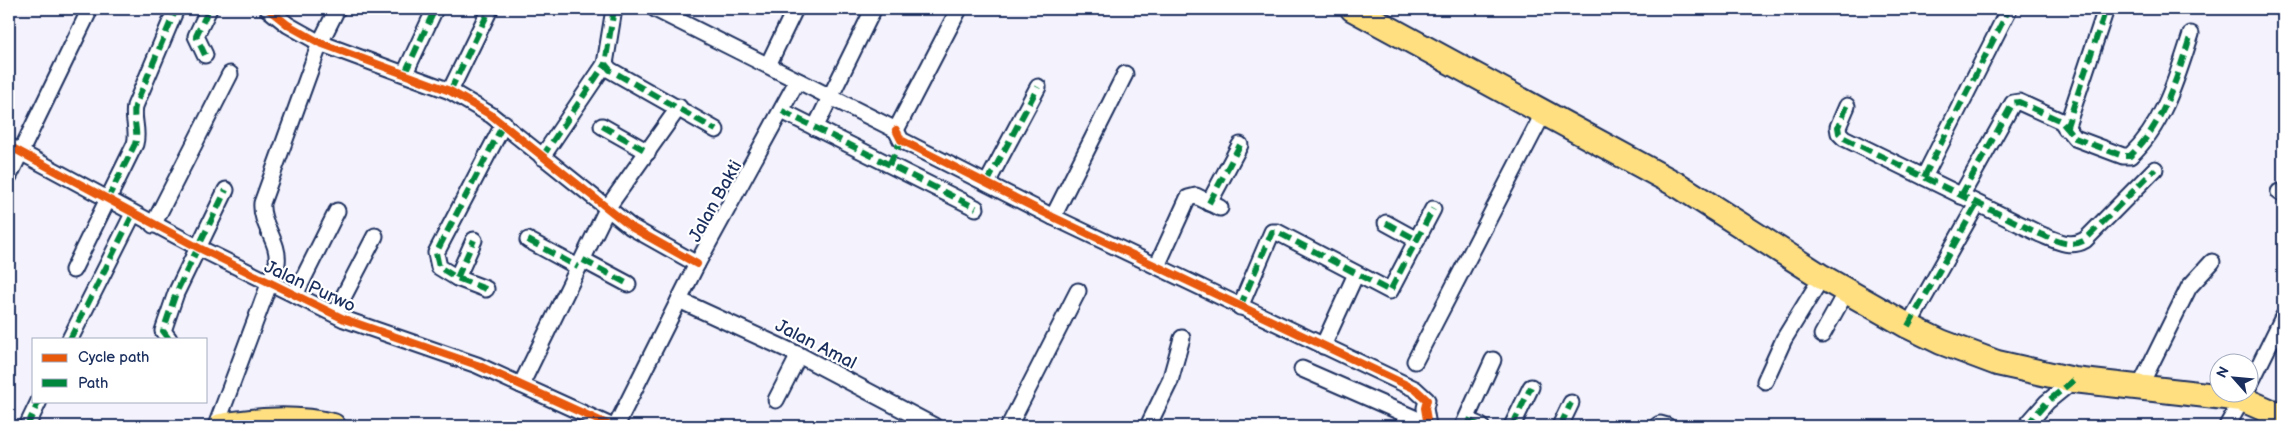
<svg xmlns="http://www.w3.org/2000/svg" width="2292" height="435" viewBox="0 0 2292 435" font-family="'Balsamiq Sans',sans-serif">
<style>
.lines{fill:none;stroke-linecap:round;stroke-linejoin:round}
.minor-casing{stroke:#1b2f5e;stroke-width:19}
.primary-casing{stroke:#1b2f5e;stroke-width:28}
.minor{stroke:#fff;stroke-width:15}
.primary{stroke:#ffdf80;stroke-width:24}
.quiet{stroke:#00873e;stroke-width:6;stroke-dasharray:12 6;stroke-linecap:butt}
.cycleway-casing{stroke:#fff;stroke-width:11}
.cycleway{stroke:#e8590c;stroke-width:8}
.labels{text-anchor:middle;stroke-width:4.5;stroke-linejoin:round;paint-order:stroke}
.street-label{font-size:18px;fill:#1b2f5e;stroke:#fff}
</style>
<rect width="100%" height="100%" fill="#f4f2fc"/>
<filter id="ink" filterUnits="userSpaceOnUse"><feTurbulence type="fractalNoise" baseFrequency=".02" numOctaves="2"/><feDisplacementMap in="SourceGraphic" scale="10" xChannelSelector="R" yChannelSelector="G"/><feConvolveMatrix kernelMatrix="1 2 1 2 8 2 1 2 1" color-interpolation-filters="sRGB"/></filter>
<g filter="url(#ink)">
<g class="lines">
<g class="minor-casing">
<g id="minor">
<path d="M268,9L288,25L320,43L450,91L491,115L631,227L697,264"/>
<path d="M614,9L605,64L610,70L716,130"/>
<path d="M655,9L896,130L959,9"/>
<path d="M205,55L196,36L209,9"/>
<path d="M768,65L795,9"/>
<path d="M405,73L435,9"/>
<path d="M450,91L490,9"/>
<path d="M1847,106L1838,127L1839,133L1844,138L2040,234C2055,240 2070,249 2085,240L2155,169"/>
<path d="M782,111L976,208"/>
<path d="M602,126L648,152"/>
<path d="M815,128L873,10"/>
<path d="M2066,129L2106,9"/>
<path d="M896,130L901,140L1053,217L1415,389L1427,400L1425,408L1428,426"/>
<path d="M9,146L199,248L344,319L477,365L611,426"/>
<path d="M542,157L605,64"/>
<path d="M9,176L90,9"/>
<path d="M1924,177L2009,9"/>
<path d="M987,183L1038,87"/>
<path d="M2279,192L2283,194"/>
<path d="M1961,196L2013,103L2019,102L2061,121L2075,138L2123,156H2130C2164,124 2177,77 2191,34"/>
<path d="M1209,203L1240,145"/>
<path d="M1053,217L1125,74"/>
<path d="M1386,223L1417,240"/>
<path d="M153,225L230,74"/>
<path d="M528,240L578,267"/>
<path d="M583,260L628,284"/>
<path d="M1157,266L1188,198L1196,196L1220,208"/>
<path d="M73,270L135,144C139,131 132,119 135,106L176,9"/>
<path d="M457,278L474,240"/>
<path d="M486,289L457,278L439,267L436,253L504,123"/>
<path d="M295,295L337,211"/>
<path d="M679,300L799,355L934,426"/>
<path d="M1240,307L1272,232H1277L1390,291L1433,209"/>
<path d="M335,313L375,236"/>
<path d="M1908,326L1977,204"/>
<path d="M1822,335L1847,290"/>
<path d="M70,339L133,214"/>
<path d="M169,339L163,331L176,293L226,190"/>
<path d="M1323,346L1356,274"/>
<path d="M1415,361L1544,112"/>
<path d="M1302,369L1428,424"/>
<path d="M1765,381L1784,339L1822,277"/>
<path d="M2250,384L2283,317"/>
<path d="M521,385L608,207L679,107"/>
<path d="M2140,386L2189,287L2212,262"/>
<path d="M776,400L799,355"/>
<path d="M1467,420L1481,426"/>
<path d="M27,426L39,401"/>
<path d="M216,426L277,263C280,242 260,224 262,203L320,43L337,9"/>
<path d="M616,426L697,264L796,83L800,82"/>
<path d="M1009,426L1078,291"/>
<path d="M1148,426L1170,381L1182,338"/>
<path d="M1463,426L1493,360"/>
<path d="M1512,426L1531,387"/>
<path d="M1560,426L1571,403"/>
<path d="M1657,426L1660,424L1667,426"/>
<path d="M2026,426L2047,402L2074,380"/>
<path d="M2227,426L2245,394"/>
</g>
</g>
<g class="primary-casing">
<g id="primary">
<path d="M1353,9L1681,187L1822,277L1908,326L1941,342L1997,363L2074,380L2242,399L2283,417"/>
<path d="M221,426C258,420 296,417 333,426"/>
</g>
</g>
<use href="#minor" class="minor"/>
<use href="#primary" class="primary"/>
<g class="quiet">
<path d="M614,9L605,64L610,70L716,130"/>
<path d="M205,55L196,36L209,9"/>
<path d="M405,73L435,9"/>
<path d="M450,91L490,9"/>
<path d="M1847,106L1838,127L1839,133L1844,138L2040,234C2055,240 2070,249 2085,240L2155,169"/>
<path d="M782,111L976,208"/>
<path d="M602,126L648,152"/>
<path d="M2066,129L2106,9"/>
<path d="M542,157L605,64"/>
<path d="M889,165L901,140"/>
<path d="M1924,177L2009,9"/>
<path d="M987,183L1038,87"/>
<path d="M1961,196L2013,103L2019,102L2061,121L2075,138L2123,156H2130C2164,124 2177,77 2191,34"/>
<path d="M107,200L135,144C139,131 132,119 135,106L176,9"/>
<path d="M1209,203L1240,145"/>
<path d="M1386,223L1417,240"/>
<path d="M528,240L578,267"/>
<path d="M583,260L628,284"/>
<path d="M457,278L474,240"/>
<path d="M486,289L457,278L439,267L436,253L504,123"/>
<path d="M1240,307L1272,232H1277L1390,291L1433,209"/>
<path d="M1908,326L1977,204"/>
<path d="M70,339L133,214"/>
<path d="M169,339L163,331L176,293L226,190"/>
<path d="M1467,420L1481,426"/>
<path d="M27,426L39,401"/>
<path d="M1512,426L1531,387"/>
<path d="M1560,426L1571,403"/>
<path d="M1657,426L1660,424L1667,426"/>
<path d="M2026,426L2047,402L2074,380"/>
</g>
<g class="cycleway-casing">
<g id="cycleway">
<path d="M268,9L288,25L320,43L450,91L491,115L631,227L697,264"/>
<path d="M896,130L901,140L1053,217L1415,389L1427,400L1425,408L1428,426"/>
<path d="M9,146L199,248L344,319L477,365L611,426"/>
</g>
</g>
<use href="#cycleway" class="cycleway"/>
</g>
</g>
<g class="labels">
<g class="street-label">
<text transform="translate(715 201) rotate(-61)" y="6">Jalan Bakti</text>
<text transform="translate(310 286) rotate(25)" y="6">Jalan Purwo</text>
<text transform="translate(816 344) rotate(27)" y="6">Jalan Amal</text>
</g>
</g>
<rect width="2292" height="435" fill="none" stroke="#fff" stroke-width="30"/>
<rect x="15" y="15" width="2262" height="405" fill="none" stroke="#1b2f5e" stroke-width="2" filter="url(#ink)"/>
<rect x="32" y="338" width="175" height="65" fill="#ffffff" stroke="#a4acbf"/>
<rect x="42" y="354" width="25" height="8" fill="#e8590c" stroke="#a4acbf"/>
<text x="78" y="362" font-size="15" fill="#1b2f5e">Cycle path</text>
<rect x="42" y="379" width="25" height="8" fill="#00873e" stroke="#a4acbf"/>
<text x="78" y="388" font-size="15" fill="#1b2f5e">Path</text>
<g transform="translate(2234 378) rotate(297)"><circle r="24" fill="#ffffff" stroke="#a4acbf"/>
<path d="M0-4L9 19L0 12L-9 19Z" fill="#1b2f5e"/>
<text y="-8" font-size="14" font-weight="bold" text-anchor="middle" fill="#1b2f5e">N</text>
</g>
</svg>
